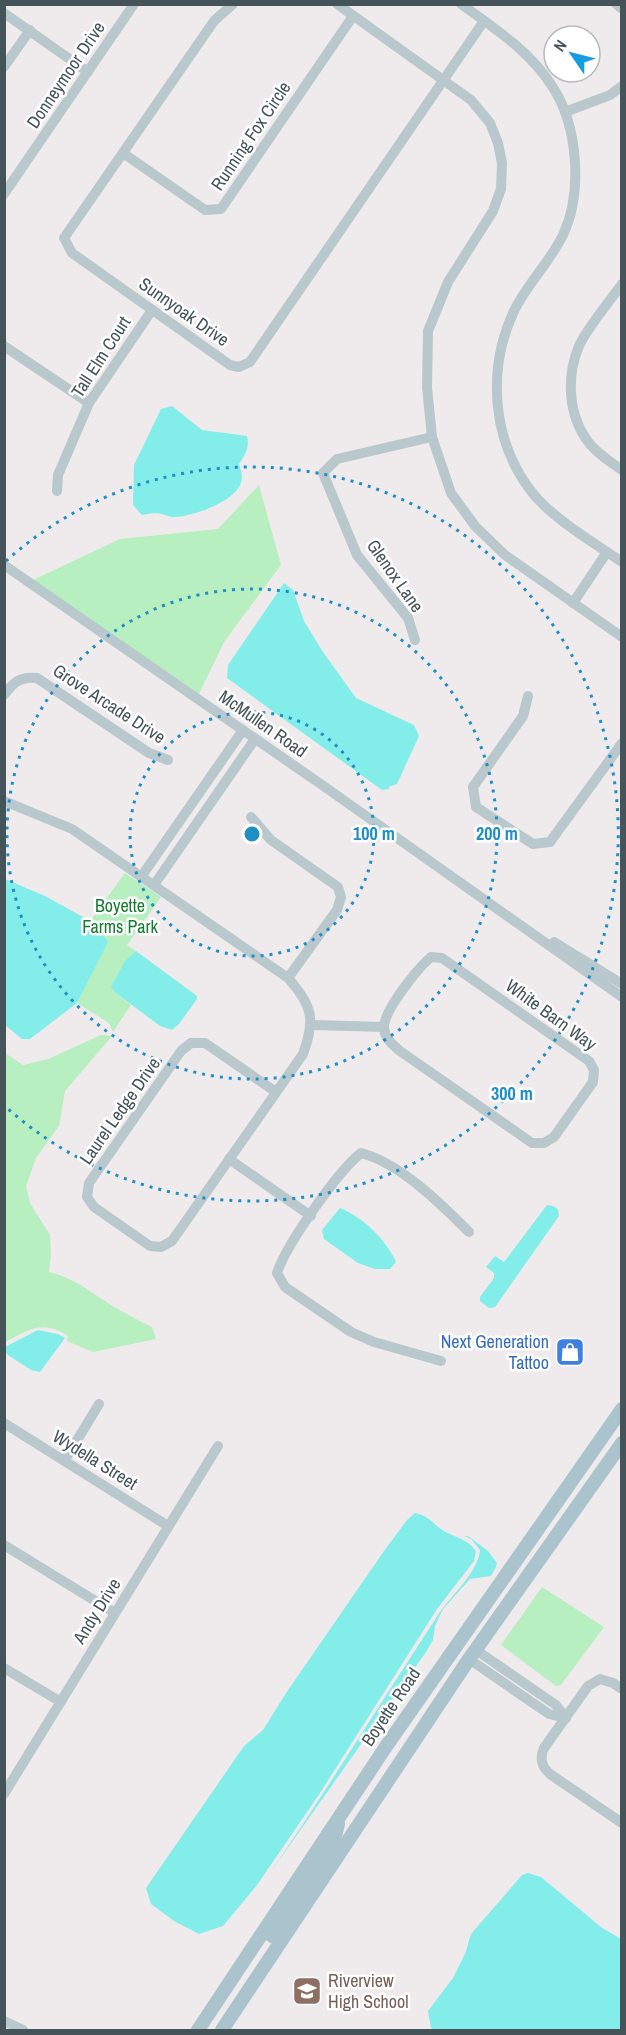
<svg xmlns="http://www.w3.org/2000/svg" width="626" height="2035" viewBox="0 0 626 2035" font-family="'Archivo Narrow',sans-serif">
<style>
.green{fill:#b7efc0}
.water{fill:#83edea}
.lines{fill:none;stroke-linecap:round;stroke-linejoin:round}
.minor{stroke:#b9c8cc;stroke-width:10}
.major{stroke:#aac3cc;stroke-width:14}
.ring{fill:none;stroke:#1e8ec5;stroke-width:3;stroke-dasharray:3 6}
.labels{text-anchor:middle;stroke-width:5;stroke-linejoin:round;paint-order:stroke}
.street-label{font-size:18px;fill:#445459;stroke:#fff}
.park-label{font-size:18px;fill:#147b2f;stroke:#fff}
.shop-label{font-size:18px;fill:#366cbe;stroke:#fff;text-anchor:end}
.education-label{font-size:18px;fill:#785e54;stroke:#fff;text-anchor:start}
.centre{fill:#1e8ec5;stroke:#fff;stroke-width:3}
.ring-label{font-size:18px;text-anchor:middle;font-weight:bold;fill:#1e8ec5;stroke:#fff;stroke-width:5;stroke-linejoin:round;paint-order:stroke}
</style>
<rect width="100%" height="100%" fill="#efebec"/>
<g class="green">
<path d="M259,485L281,565L224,642L199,694L33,580L120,539L218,529Z"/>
<path d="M125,873L161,897L127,945L136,951L125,961L116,993L131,1005L113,1032L109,1023L77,1003L87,982L94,923L90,921Z"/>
<path d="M101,1035L112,1036L65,1091L59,1126L36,1158L26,1186L30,1203L50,1235L51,1255L49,1272C73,1277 90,1292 111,1305C124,1313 138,1320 152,1327L156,1339L93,1352L67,1341L68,1336C41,1319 29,1330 5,1342V1053L23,1065L48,1059Z"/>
<path d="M542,1587L604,1627L561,1685L556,1686L501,1645Z"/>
</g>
<g class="water">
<path d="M172,406L202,430L247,436C250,447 245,455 239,464C241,470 243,476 241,483C234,502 194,516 175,517C169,518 163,513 156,513C152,513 147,514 142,515L133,505L134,465L161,409Z"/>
<path d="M284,583L293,590L304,621L323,652L356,698L414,725L419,736L397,784L388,787L390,789L382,790L227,678L228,665Z"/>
<path d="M5,879L45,896L94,923L108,942L77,1003L30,1039H22L5,1025Z"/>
<path d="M136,951L197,996V999L179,1024L172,1030L160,1026L116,993L111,987L125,961Z"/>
<path d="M547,1205L553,1206L558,1209L559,1216L495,1307L489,1308L480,1301V1297L494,1278V1273L486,1267L495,1256L504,1262Z"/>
<path d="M340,1208C363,1217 386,1240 396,1262L390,1269H375L358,1263L324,1239L322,1230Z"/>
<path d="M38,1330L58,1334L65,1338L40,1372L31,1370L5,1353V1347Z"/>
<path d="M415,1513C430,1516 432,1524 444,1531C457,1538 467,1539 476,1551L474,1561L437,1609L320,1793L257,1885L223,1926L199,1934L174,1921L151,1904L146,1888L244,1746L263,1730L286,1693L384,1551L407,1520Z"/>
<path d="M465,1536H468L488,1551L497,1563L496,1567L491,1576L470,1579L443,1609L435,1626L433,1640L426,1652L268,1876C327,1790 381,1702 438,1615C451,1595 478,1573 480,1550L471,1539Z"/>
<path d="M528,1873L541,1877L601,1927L621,1939V2030H434L431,2028L428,2011L453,1978L465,1954L471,1934L522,1875Z"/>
</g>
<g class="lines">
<g class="minor">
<path d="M233,4L214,21L64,238L72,253L230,365L239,367L250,362L484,21"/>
<path d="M337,4L471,100L490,123L498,143L502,163L501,189L493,211L448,282L428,331L427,387L432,437L451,493L475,526L505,555L622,637"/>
<path d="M461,4C494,28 530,51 552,86C578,125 583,192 563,235C550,262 527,284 514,311C486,371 492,444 535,496C557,521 594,543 622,562"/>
<path d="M616,4L622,9"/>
<path d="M4,13L88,72"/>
<path d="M4,67L30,30"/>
<path d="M565,112L610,95L622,86"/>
<path d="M123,153L205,210L221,209L353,16"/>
<path d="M4,194L134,4"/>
<path d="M622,284C610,301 587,328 579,346C566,377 568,416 589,443C598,454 610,462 622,470"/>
<path d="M4,346L89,403"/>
<path d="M57,491L58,475L89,403L152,310"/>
<path d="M4,565L325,787L622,997"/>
<path d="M573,603L607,552"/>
<path d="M415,640L408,618L357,555L323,473L337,459L432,437"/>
<path d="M4,695C14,682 20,676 37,678L149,753L168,760"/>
<path d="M528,696L523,716L473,787L476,807L533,844L550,842L622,743"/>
<path d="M4,801L72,829L288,978C312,1005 316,1019 303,1054L172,1241L161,1247L150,1246L94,1207L87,1197L89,1183L181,1051L191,1043H205L276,1092"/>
<path d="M251,817L271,840L338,887L341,897L337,910L288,978"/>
<path d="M141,877L243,730"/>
<path d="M154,885L255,739"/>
<path d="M554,942L622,984"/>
<path d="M431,957L442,958L589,1061L594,1070L593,1082L554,1137L544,1143H532L400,1051C393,1045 385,1039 384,1028C383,1011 418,968 431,957Z"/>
<path d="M312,1025L384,1027"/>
<path d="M229,1159L311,1216"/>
<path d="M441,1361L374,1342L351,1332L285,1287L277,1273C286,1245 338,1171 361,1153C400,1163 441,1204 469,1232"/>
<path d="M4,1423L168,1526"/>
<path d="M65,1460L99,1404"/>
<path d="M4,1545L115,1613"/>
<path d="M476,1650L556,1705L566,1718"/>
<path d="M469,1659L549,1714L566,1718"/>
<path d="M4,1668L61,1702"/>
<path d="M622,1689L613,1683L600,1679L588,1686L544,1748C539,1759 542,1767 550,1774L622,1823"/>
<path d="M4,1794L218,1446"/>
<path d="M4,2021L23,2030"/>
</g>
<g class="major">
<path d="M272,1936L330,1849L334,1841L338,1824"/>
<path d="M198,2030L387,1745L622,1409"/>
<path d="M222,2030L469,1659L622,1443"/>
</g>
</g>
<g class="ring">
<circle cx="252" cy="834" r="122"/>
<circle cx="252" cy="834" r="245"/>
<path d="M6 561A367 367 0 1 1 6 1107"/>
</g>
<defs>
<g id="shop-square" transform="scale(1.5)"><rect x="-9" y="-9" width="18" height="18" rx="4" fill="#3f7fe0" stroke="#fff"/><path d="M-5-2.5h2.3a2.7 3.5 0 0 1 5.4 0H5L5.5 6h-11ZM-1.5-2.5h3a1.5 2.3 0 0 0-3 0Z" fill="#fff"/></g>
<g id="school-square" transform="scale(1.5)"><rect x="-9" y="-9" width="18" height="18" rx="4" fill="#8d6e63" stroke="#fff"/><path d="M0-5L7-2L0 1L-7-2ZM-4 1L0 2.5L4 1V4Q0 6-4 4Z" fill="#fff"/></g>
</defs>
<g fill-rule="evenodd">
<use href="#shop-square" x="570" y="1352"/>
<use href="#school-square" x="307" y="1991"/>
</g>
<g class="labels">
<g class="street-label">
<text transform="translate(66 75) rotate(-56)" y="6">Donneymoor Drive</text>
<text transform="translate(251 136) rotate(-56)" y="6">Running Fox Circle</text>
<text transform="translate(184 312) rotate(35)" y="6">Sunnyoak Drive</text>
<text transform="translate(101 357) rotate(-57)" y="6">Tall Elm Court</text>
<text transform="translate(395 576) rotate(55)" y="6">Glenox Lane</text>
<text transform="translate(109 704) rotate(33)" y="6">Grove Arcade Drive</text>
<text transform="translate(263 724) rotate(35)" y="6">McMullen Road</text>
<text transform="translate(551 1015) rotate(36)" y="6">White Barn Way</text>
<text transform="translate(120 1111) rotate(-55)" y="6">Laurel Ledge Drive</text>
<text transform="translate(95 1460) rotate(32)" y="6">Wydella Street</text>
<text transform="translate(97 1611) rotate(-58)" y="6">Andy Drive</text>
<text transform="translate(391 1707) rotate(-56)" y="6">Boyette Road</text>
</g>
<g class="park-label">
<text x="120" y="912">Boyette<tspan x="120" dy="21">Farms Park</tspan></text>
</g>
<g class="shop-label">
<text x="549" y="1348">Next Generation<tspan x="549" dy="21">Tattoo</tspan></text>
</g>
<g class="education-label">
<text x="328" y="1987">Riverview<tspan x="328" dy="21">High School</tspan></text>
</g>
</g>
<circle cx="252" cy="834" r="9" class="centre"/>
<g class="ring-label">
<text x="374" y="840">100 m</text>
<text x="497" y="840">200 m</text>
<text x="512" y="1100">300 m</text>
</g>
<rect width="626" height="2035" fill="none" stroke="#445459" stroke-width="12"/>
<g transform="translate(572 54) rotate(305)"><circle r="28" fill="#ffffff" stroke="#b4bbbd" stroke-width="1.5"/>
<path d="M0-4.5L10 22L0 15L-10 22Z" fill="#149de0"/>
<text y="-9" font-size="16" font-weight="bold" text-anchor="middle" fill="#445459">N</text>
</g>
</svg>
